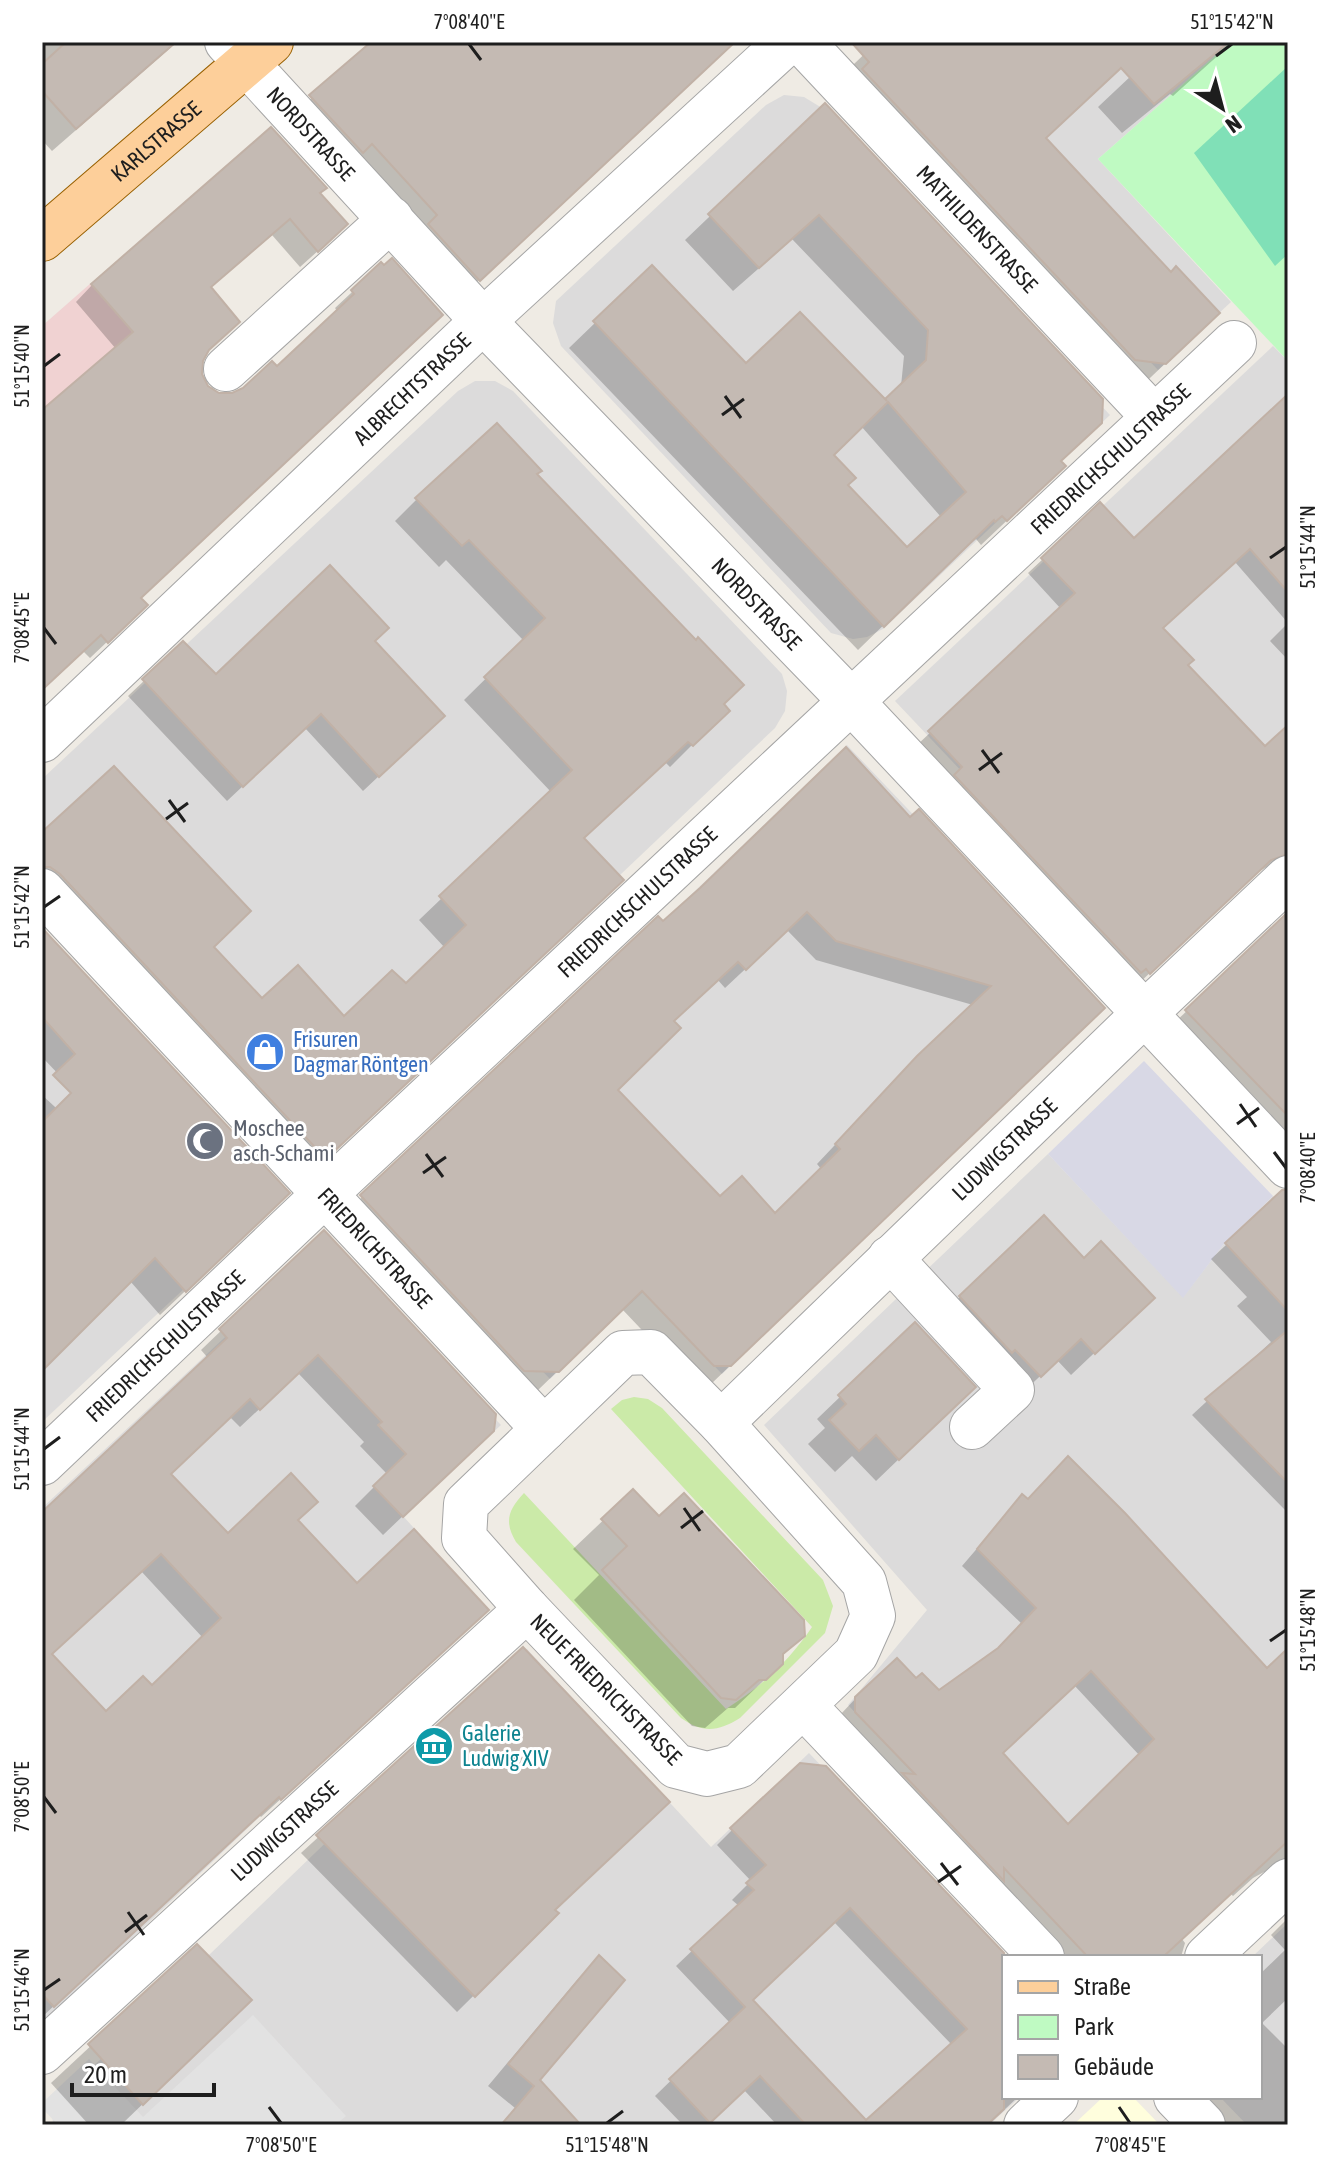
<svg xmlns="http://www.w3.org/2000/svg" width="1330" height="2167" viewBox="0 0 1330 2167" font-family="'Asap Condensed',sans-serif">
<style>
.residential{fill:#dcdbdb}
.commercial{fill:#f0d2d2}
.education{fill:#fffedd}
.grass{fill:#cbeaa8}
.park{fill:#bffac2}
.pitch{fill:#80e0b7}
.parking{fill:#e2e2e2}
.plaza{fill:#d8d8e5}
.shadow{fill:#0003;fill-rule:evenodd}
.building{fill:#c4bab3;stroke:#c1b1a6;stroke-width:2;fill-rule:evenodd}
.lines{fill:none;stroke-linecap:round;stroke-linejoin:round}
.minor-casing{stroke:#a5a5a5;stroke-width:46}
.major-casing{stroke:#986000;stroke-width:46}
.minor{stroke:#fff;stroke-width:44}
.major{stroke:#fdcf9a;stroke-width:44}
.ticks{fill:none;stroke:#1e1e1e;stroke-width:3}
.labels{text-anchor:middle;stroke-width:6;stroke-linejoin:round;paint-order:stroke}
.street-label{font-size:22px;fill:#1e1e1e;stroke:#fff}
.shop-label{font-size:22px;fill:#366cbe;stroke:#fff;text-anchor:start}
.worship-label{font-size:22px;fill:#5b616d;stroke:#fff;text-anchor:start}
.culture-label{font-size:22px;fill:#0d838f;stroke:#fff;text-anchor:start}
.neatline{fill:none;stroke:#1e1e1e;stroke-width:3}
.ticks-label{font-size:20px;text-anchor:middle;fill:#1e1e1e}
</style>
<rect width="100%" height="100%" fill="#efebe4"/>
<g class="residential">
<path d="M856,42H1231L1098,159L1231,302L1158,370L858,50Z"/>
<path d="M784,95L804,97L822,108L1110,415L883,629L867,637L853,639L831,633L561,346L553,323L556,301L766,105Z"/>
<path d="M1273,346L1288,361V838L1148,968L895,701Z"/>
<path d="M475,381H495L513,391L782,674L787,691L785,711L775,728L330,1150L42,844V779L458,391Z"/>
<path d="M847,745L1100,1011L722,1374L643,1292L550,1379L375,1198Z"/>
<path d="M42,937L282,1197L42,1422Z"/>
<path d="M1048,1154L1183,1297L1223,1245L1273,1196L1288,1213V1839L1162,1957H1088L848,1705L927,1610L764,1425Z"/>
<path d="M326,1243L501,1425L403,1516L483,1604L42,2024V1508Z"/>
<path d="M527,1649L711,1847L809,1753L1004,1957V2097H1020L989,2125H53L52,2106Z"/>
<path d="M1288,1923V2125H1247L1220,2097H1260V1957H1252Z"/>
</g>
<path class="commercial" d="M91,283L177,386L42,507V326Z"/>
<path class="education" d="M1103,2097H1133L1160,2125H1073Z"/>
<path class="grass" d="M634,1397L648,1399L662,1408L823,1580L833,1606L825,1633L740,1718C718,1732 702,1733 681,1718L516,1542C504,1522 508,1510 524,1493L726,1709C761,1687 789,1661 812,1627L611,1409L622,1400Z"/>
<path class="park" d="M1231,42H1288V361L1098,159Z"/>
<path class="pitch" d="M1288,66V254L1275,266L1194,153Z"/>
<path class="parking" d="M253,2015L346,2116L335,2125H58L42,2108V2103L89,2059L143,2117Z"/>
<path class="plaza" d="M1144,1061L1273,1196L1223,1245L1183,1298L1048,1154Z"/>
<g class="shadow">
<path d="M42,42H177L52,151L42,140Z"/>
<path d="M375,42H734L457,301L289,118Z"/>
<path d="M877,42H1103L1044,139L1187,343L1133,394L832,85Z"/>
<path d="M1167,42H1233L1173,96L1170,94L1122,133L1098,107Z"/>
<path d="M825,106L1059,462L1038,491L981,545L976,539L969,545L968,543L858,650L569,348L652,268L746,366L885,402L901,386L904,356L792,239L733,291L685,240ZM861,426L941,517L907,550L845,485L831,455Z"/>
<path d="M318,193L329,241L300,267L272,235L209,288L205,353L199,374L206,387L219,395H233L277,369L338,312L335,308L381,265L138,599L128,622L90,658L83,651L42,689V413L116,349L76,302L92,285Z"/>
<path d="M1288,397V660L1270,641L1288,623L1235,562L1161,629L1186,665L1265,749L1288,728V873L1279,868L1267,867L1254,874L1135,987L915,747L1061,609L1028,573L1043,559L1134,541Z"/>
<path d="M535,475L696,643L721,705L705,732L670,767L665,762L582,839L599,902L303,1179L42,899V834L211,947L262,1001L343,1018L406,986L445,948L419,920L552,793L464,700L524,641L446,560L439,567L395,521L417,499Z"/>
<path d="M373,641L427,731L363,791L305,728L227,801L128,696L183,644L215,677Z"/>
<path d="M846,750L1083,1027L710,1385H694L622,1309L537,1391L342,1216L658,919L663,924ZM787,930L816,960L973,1005L898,1078L817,1164L822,1170L775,1216L720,1199L615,1090L672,1022L717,979L725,988Z"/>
<path d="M1288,915V1149L1172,1025Z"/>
<path d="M42,931L263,1217L160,1315L130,1281L42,1368V1095L67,1118L84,1101L42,1057Z"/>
<path d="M1283,1192H1288V1513L1192,1415L1271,1342L1237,1306L1247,1297L1211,1259Z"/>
<path d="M324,1232L472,1450L383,1535L355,1506L387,1474L360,1446L364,1442L298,1373L240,1427L229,1416L168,1474L228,1536L296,1521L357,1585L467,1629L261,1817L259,1815L42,2017V1515L208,1358L201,1350ZM141,1571L203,1638L152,1688L106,1714L50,1655Z"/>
<path d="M960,1297L1129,1320L1071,1375L1057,1360L1017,1398L938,1320Z"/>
<path d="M915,1325L950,1410L876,1481L852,1456L835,1472L808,1444L825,1428L817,1419Z"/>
<path d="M633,1492L659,1519L803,1635L781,1657V1664L735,1708H728L705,1728L692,1726L574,1600L599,1575L573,1549Z"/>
<path d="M1022,1496L1267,1671L1288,1656V1878L1278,1872H1264L1253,1878L1233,1896L1230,1893L1182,1939L1185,1943L1181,1957H1046L840,1715L856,1698L916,1681L939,1693L996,1651L1022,1624L962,1566ZM1074,1685L1140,1756L1068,1827L1001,1754Z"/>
<path d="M523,1650L553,1910L557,1913L457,2012L301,1853Z"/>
<path d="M825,1768L1005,1957L1004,2097H1018L988,2125H777L744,2090L706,2125H683L655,2096L730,2023L676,1966L739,1906L732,1900L751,1881L717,1845L732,1830ZM834,1922L952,2045L866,2123L751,2000Z"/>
<path d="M1288,1918V1998L1262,2023L1288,2049V2125H1218L1191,2097H1260V1974L1285,1950L1271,1935Z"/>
<path d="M197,1947L211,2038L121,2125H89L51,2083Z"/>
<path d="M599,1958L537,2080L578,2125H500L515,2108L488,2086L578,1979Z"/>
</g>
<g class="building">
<path d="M66,42H176L76,129L42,91V64Z"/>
<path d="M371,42H735L480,281L428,224L437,215L372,144L363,153L309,95Z"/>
<path d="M851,42H1229L1154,104L1121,68L1046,138L1171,272L1176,266L1220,313L1166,364L1135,360L862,69L869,62Z"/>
<path d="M825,103L1103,399L1102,423L1061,461L1066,466L1007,521L1002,516L995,522L994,520L884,627L593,321L652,265L746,363L800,312L887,401L885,399L926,360L928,330L819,215L759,268L708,214ZM888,402L966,492L907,547L848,485L856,478L834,455Z"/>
<path d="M271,127L327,188L320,193L348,224L318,252L290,219L211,287L240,322L209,350L203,361L202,374L208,386L219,393H232L243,388L272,361L277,366L354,294L351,290L381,262L384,265L392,258L443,315L141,598L148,605L108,643L101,635L42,690V410L133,332L91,284Z"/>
<path d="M1288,394V592L1250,549L1163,628L1194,660L1188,665L1265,746L1288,725V854L1271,860L1150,974L1146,969L1141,973L954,775L962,767L928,731L1075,593L1041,558L1100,502L1134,538Z"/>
<path d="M497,423L542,471L537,474L696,640L698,637L744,685L724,704L730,711L693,746L688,742L584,838L624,880L326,1159L60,874L50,867H42V832L114,766L251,911L214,947L262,998L298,965L344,1016L392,970L406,983L466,925L439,896L572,770L484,677L545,618L469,540L462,546L415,498Z"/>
<path d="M330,565L389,628L375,641L445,716L379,777L321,714L243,787L142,679L183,641L216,674Z"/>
<path d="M846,747L910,817L919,809L1105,1008L731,1366H714L642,1291L559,1372L524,1371L360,1195L658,916L663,921L700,888ZM807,912L836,941L991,986L917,1056L835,1144L840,1149L775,1213L742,1176L720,1196L618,1090L681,1028L674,1021L738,962L746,970Z"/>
<path d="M1288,912V1116L1185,1010Z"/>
<path d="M42,928L290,1193L186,1292L155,1258L42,1371V1122L71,1093L53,1075L75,1054L42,1017Z"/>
<path d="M1282,1190H1288V1311L1225,1243Z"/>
<path d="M1044,1215L1084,1258L1101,1241L1155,1298L1095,1354L1081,1339L1041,1377L1015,1350L1012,1353L959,1296Z"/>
<path d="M324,1230L496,1414L494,1431L403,1517L373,1486L406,1454L378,1425L382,1422L318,1355L260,1410L250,1399L171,1474L228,1533L291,1473L318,1502L298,1520L357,1583L414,1529L489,1610L281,1800L279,1797L54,2007L42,1994V1512L227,1338L219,1329ZM161,1554L221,1618L152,1685L143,1676L106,1711L52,1654Z"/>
<path d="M915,1322L976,1387L899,1460L876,1435L859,1451L829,1420L846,1404L838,1395Z"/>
<path d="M1288,1330V1483L1205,1399Z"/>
<path d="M1068,1456L1125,1513L1267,1668L1288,1648V1841L1163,1957H1088L1004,1868V1881L902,1773L915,1774L855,1712V1697L897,1658L916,1678L922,1673L939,1690L998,1648L1036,1608L977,1549L1022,1494L1028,1499ZM1091,1671L1154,1739L1068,1824L1003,1753Z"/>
<path d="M633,1489L659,1516L684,1493L804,1620L805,1636L783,1654V1664L766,1680H759L736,1700L721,1698L602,1570L627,1546L601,1519Z"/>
<path d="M523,1647L670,1802L555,1910L559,1913L475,1997L316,1835Z"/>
<path d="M800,1763L826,1766L1004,1953V2109L987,2125H806L760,2076L710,2123L669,2079L745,2007L690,1949L754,1890L746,1883L766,1865L730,1828ZM850,1908L967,2029L866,2120L753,2000Z"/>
<path d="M197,1944L252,2000L143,2105L88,2044Z"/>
<path d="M599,1955L625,1980L540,2080L581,2125H501L534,2086L508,2064Z"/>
</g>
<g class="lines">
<g class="minor-casing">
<g id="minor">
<path id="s1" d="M227,42L483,321L850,700L1288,1166"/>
<path id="s2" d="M802,42L1153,416"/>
<path d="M226,369L391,219"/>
<path id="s3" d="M42,740L483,321L787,42"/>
<path id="s4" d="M42,891L544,1429"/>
<path d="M890,1258L1012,1390L972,1427"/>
<path d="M651,1352L721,1423L864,1582L873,1616L856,1654L739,1766L707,1774L676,1766L527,1609L464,1538L466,1504L623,1353Z"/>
<path id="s5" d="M721,1423L1145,1013L1288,878"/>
<path id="s6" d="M42,1463L326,1193L1234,343"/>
<path d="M804,1706L1042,1957"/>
<path d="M1207,1957L1288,1881"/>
<path id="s7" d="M42,2052L527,1609"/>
<path d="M1176,2097L1203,2125"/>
<path d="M1026,2125L1056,2097"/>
</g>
</g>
<g class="major-casing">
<g id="major">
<path id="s8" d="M42,239L271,42"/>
</g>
</g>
<use href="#minor" class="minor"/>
<use href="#major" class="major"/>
</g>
<path class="ticks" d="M469,44L481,60M1216,56L1232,44M44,366L60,354M725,396L741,418M722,415L744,399M1270,558L1286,547M44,628L56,644M982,750L999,773M979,770L1002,753M169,800L185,822M166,819L188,803M44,907L60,896M1240,1104L1256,1127M1237,1124L1259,1108M1274,1152L1286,1168M426,1154L443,1177M423,1173L446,1157M44,1449L60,1437M684,1508L700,1531M681,1528L703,1511M1270,1641L1286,1630M44,1797L56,1813M941,1863L958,1885M938,1882L961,1866M128,1912L144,1935M125,1932L147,1915M44,1990L60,1979M269,2107L281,2123M1119,2107L1130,2123M607,2123L623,2111"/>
<defs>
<g id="shop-disc" transform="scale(2)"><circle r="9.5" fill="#3f7fe0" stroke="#fff"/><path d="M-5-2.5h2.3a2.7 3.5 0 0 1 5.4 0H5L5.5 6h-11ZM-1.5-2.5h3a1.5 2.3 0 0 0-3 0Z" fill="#fff"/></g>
<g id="mosque-disc" transform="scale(2)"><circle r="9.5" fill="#6b7280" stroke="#fff"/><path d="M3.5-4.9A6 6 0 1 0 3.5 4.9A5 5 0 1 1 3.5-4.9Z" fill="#fff"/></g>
<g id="museum-disc" transform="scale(2)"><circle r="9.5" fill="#0f9aa8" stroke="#fff"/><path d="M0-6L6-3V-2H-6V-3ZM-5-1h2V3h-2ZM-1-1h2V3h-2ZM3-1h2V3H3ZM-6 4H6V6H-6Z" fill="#fff"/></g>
</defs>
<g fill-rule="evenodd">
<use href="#shop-disc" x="265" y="1052"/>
<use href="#mosque-disc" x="205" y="1141"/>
<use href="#museum-disc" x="434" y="1746"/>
</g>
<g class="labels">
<g class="street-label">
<text dy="8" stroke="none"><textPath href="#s1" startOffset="124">NORDSTRASSE</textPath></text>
<text dy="8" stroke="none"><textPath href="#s8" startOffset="150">KARLSTRASSE</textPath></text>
<text dy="8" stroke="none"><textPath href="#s2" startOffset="256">MATHILDENSTRASSE</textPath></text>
<text dy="8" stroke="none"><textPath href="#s3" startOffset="510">ALBRECHTSTRASSE</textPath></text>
<text dy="8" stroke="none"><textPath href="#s6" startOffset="1466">FRIEDRICHSCHULSTRASSE</textPath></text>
<text dy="8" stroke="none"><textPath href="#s1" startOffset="772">NORDSTRASSE</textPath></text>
<text dy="8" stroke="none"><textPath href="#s6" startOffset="818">FRIEDRICHSCHULSTRASSE</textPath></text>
<text dy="8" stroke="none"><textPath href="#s5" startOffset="394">LUDWIGSTRASSE</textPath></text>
<text dy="8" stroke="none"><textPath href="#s4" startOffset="488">FRIEDRICHSTRASSE</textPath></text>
<text dy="8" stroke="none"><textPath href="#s6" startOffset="170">FRIEDRICHSCHULSTRASSE</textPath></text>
<text transform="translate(606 1689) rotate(45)" y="8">NEUE FRIEDRICHSTRASSE</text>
<text dy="8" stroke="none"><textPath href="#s7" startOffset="328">LUDWIGSTRASSE</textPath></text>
</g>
<g class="shop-label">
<text x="293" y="1047">Frisuren<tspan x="293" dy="25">Dagmar Röntgen</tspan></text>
</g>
<g class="worship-label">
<text x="233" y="1136">Moschee<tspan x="233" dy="25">asch-Schami</tspan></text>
</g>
<g class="culture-label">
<text x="462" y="1741">Galerie<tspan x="462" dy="25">Ludwig XIV</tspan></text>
</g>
</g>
<rect width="1330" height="2167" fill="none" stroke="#ffffff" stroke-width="88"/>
<rect x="1002" y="1955" width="260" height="144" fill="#ffffff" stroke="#a5a5a5" stroke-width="2"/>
<rect x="1018" y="1981" width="40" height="12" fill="#fdcf9a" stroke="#a5a5a5" stroke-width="2"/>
<text x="1074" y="1995" font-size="24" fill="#1e1e1e">Straße</text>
<rect x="1018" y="2015" width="40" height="24" fill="#bffac2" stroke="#a5a5a5" stroke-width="2"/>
<text x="1074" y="2035" font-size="24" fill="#1e1e1e">Park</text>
<rect x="1018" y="2055" width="40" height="24" fill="#c4bab3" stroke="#a5a5a5" stroke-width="2"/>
<text x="1074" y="2075" font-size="24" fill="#1e1e1e">Gebäude</text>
<g transform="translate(1222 108) rotate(144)" stroke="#ffffff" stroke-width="6" paint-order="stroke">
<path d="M0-6L14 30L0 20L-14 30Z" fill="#1e1e1e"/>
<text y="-12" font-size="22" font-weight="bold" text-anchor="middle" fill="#1e1e1e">N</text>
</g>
<path d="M72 2083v12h142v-12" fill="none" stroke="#1e1e1e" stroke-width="4"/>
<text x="84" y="2083" font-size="24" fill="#1e1e1e" stroke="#ffffff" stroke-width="6" paint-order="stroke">20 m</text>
<rect x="44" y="44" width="1242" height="2079" class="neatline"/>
<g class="ticks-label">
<text x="469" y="29">7°08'40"E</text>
<text x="1232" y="29">51°15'42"N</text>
<text transform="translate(22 366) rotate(-90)" y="7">51°15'40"N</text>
<text transform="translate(1308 547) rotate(-90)" y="7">51°15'44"N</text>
<text transform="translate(22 628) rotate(-90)" y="7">7°08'45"E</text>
<text transform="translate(22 907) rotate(-90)" y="7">51°15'42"N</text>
<text transform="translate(1308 1168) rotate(-90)" y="7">7°08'40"E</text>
<text transform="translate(22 1449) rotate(-90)" y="7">51°15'44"N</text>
<text transform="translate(1308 1630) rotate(-90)" y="7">51°15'48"N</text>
<text transform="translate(22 1797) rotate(-90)" y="7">7°08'50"E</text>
<text transform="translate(22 1990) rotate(-90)" y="7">51°15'46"N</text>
<text x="281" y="2152">7°08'50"E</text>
<text x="607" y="2152">51°15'48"N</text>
<text x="1130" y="2152">7°08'45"E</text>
</g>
</svg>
